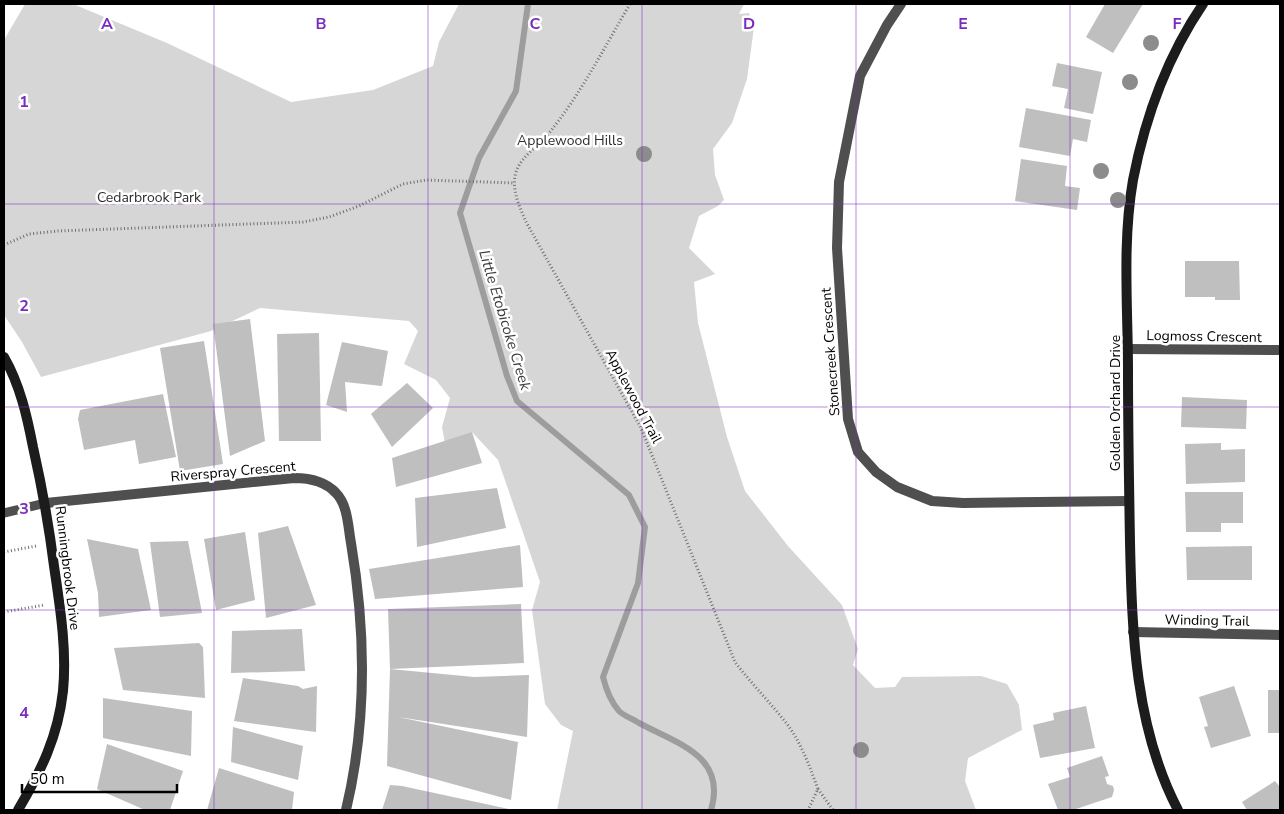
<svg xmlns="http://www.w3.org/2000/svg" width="1284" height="814" viewBox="0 0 1284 814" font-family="'Nunito Sans',sans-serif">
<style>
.green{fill:#d6d6d6}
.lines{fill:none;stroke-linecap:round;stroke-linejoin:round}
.stream{stroke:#9d9d9d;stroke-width:6}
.building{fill:#bfbfbf}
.path{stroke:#717171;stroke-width:3;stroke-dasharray:1 2.5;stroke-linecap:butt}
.lane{stroke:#4f4f4f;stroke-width:9}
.street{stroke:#4f4f4f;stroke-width:10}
.secondary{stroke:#1c1c1c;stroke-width:10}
.tree{fill:#8c8c8c}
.grid{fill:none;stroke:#7b2cbf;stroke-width:1;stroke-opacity:0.55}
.labels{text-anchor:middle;stroke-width:5;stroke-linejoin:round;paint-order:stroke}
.park-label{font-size:14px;fill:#2d2d2d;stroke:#fff}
.street-label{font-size:14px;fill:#000;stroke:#fff}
.water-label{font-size:15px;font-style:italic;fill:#3e3e3e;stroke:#fff}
.grid-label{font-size:16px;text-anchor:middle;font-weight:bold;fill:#7b2cbf;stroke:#fff;stroke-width:5;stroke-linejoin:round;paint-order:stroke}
</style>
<rect width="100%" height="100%" fill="#fff"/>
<path class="green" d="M25,4H73L167,43L291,102L373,90L433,66L439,42L459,4H744L739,14L749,13L754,27L747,79L732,123L713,149L715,175L724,200L718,206L699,216L689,248L715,274L694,282L698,323L727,437L745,491L788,546L842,605L858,649L853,665L875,688L895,687L902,677L981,676L1007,684L1019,705L1022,730L968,758L965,781L976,810H557L573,731L561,725L545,704L532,610L540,582L498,460L472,432L446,449L442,427L450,398L436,380L404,364L418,331L409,321L260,308L211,331L41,377L22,342L4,315V40Z"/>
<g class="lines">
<path class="stream" d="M528,4L516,91L479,158L460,213L507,376L517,401L629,495L645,527L638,583L603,677C606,689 610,701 619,711C624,716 633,719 639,723C678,744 727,756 711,810"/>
</g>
<g class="building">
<path d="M1105,4H1143L1113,53L1086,37Z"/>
<path d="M1057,63L1102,72L1093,114L1064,108L1068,89L1052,86Z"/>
<path d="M1026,108L1091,120L1087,142L1073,139L1070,156L1019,147Z"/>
<path d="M1021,159L1067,166L1065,186L1080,188L1077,210L1015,201Z"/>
<path d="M1185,261H1239L1240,300H1215V297H1185Z"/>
<path d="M250,319L265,441L230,456L213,324Z"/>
<path d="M319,333L321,441H279L277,334Z"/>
<path d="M204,341L223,464L180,471L160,348Z"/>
<path d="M342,342L388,351L382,386L345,382L347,412L326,405Z"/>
<path d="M407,383L433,408L392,447L371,414Z"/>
<path d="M163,394L176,457L139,464L135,440L84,450L78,419L80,410Z"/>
<path d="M1182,397L1247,400L1246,429L1181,427Z"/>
<path d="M472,432L482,463L396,487L392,458Z"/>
<path d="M1221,443V450L1245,449V482L1186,484L1185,444Z"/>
<path d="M497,488L506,528L417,547L415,498Z"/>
<path d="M1185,492H1243V523H1221V532H1186Z"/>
<path d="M288,526L316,605L266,618L258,533Z"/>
<path d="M245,532L255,600L216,610L204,539Z"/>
<path d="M87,539L138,549L151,610L99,617L98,593Z"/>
<path d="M188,541L202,613L160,617L150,542Z"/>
<path d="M520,545L523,587L375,599L369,569Z"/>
<path d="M1252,546V580H1187L1186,547Z"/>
<path d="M521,604L524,663L390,669L474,677L529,675L527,737L398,717L518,742L511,800L387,766L390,669L388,609Z"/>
<path d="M302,629L305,671L231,673L232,631Z"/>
<path d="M199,643L203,647L205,698L123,690L114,648Z"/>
<path d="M243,678L298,686L303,689L317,686L316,732L234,721Z"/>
<path d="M1234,686L1251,736L1211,748L1204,727L1208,726L1199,697Z"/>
<rect x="1268" y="690" width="12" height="43"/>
<path d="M103,698L192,711L191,756L103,738Z"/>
<path d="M1086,706L1095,748L1040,758L1033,725L1054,720L1053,713Z"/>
<path d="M233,727L303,746L298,780L231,762Z"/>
<path d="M107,744L183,771L170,810H145L97,789Z"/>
<path d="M1102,756L1109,776L1105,777L1107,784L1113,786L1114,790L1112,797L1073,810H1058L1048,784L1070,777L1067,768Z"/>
<path d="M219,768L294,792L292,810H207Z"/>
<path d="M1275,781L1280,787V810H1247L1242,802Z"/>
<path d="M390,785L402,786L513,810H382Z"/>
</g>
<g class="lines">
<g class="path">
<path d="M630,4C605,46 583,90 553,128C543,142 521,156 516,172C511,189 519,205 525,220L641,428L735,662C750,682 767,699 783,719C800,739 809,765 818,789L808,810"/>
<path d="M4,245L29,234L58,231L303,222L329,217L359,206L403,184L426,180L514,183"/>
<path d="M4,552L36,546"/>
<path d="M4,612L44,605"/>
<path d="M818,789L833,810"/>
</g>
<path class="lane" d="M4,513L46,503"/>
<g class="street">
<path d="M901,4L887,25L860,76L839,182L837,248L848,419L858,452L876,472L897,487L932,501L963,503L1129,501"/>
<path d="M1128,349L1280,350"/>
<path d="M46,503L294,478C310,478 325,481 336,493C348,505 348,527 351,543C366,632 367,722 346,810"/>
<path d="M1133,632L1280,635"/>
</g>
<g class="secondary">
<path d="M4,357C20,385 27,416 33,447C42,487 49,526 54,566C60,607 67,649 63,691C58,737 41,771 18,810"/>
<path d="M1178,810C1135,728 1132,633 1130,542C1129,485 1128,428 1128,371C1128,308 1122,243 1133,180C1145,118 1167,57 1203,4"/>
</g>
</g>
<g class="tree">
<circle cx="1151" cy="43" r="8"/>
<circle cx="1130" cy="82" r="8"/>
<circle cx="644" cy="154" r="8"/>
<circle cx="1101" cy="171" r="8"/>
<circle cx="1118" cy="200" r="8"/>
<circle cx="861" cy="750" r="8"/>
</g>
<path class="grid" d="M214,4V810M428,4V810M642,4V810M856,4V810M1070,4V810M4,204H1280M4,407H1280M4,610H1280"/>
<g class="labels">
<g class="park-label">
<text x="570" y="145">Applewood Hills</text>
<text x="149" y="202">Cedarbrook Park</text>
</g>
<g class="street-label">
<text transform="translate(1204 336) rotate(1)" y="5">Logmoss Crescent</text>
<text transform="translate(830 352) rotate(-94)" y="5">Stonecreek Crescent</text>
<text transform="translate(634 396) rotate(62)" y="5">Applewood Trail</text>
<text transform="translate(1115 403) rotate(-90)" y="5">Golden Orchard Drive</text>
<text transform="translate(233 471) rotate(-5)" y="5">Riverspray Crescent</text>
<text transform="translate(68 568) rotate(83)" y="5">Runningbrook Drive</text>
<text transform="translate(1207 620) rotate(1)" y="5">Winding Trail</text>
</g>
<g class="water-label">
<text transform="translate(505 320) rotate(73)" y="5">Little Etobicoke Creek</text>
</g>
</g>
<g class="grid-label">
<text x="107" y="29">A</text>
<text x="321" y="29">B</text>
<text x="535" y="29">C</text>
<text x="749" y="29">D</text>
<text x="963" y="29">E</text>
<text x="1177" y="29">F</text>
<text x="24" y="107">1</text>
<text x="24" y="311">2</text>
<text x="24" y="514">3</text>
<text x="24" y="718">4</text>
</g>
<rect width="1284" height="814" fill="none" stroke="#000000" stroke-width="10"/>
<path d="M22 784v8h155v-8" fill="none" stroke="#000000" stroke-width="2.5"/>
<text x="30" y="784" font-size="15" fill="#000000" stroke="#ffffff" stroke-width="4" paint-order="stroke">50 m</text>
</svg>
